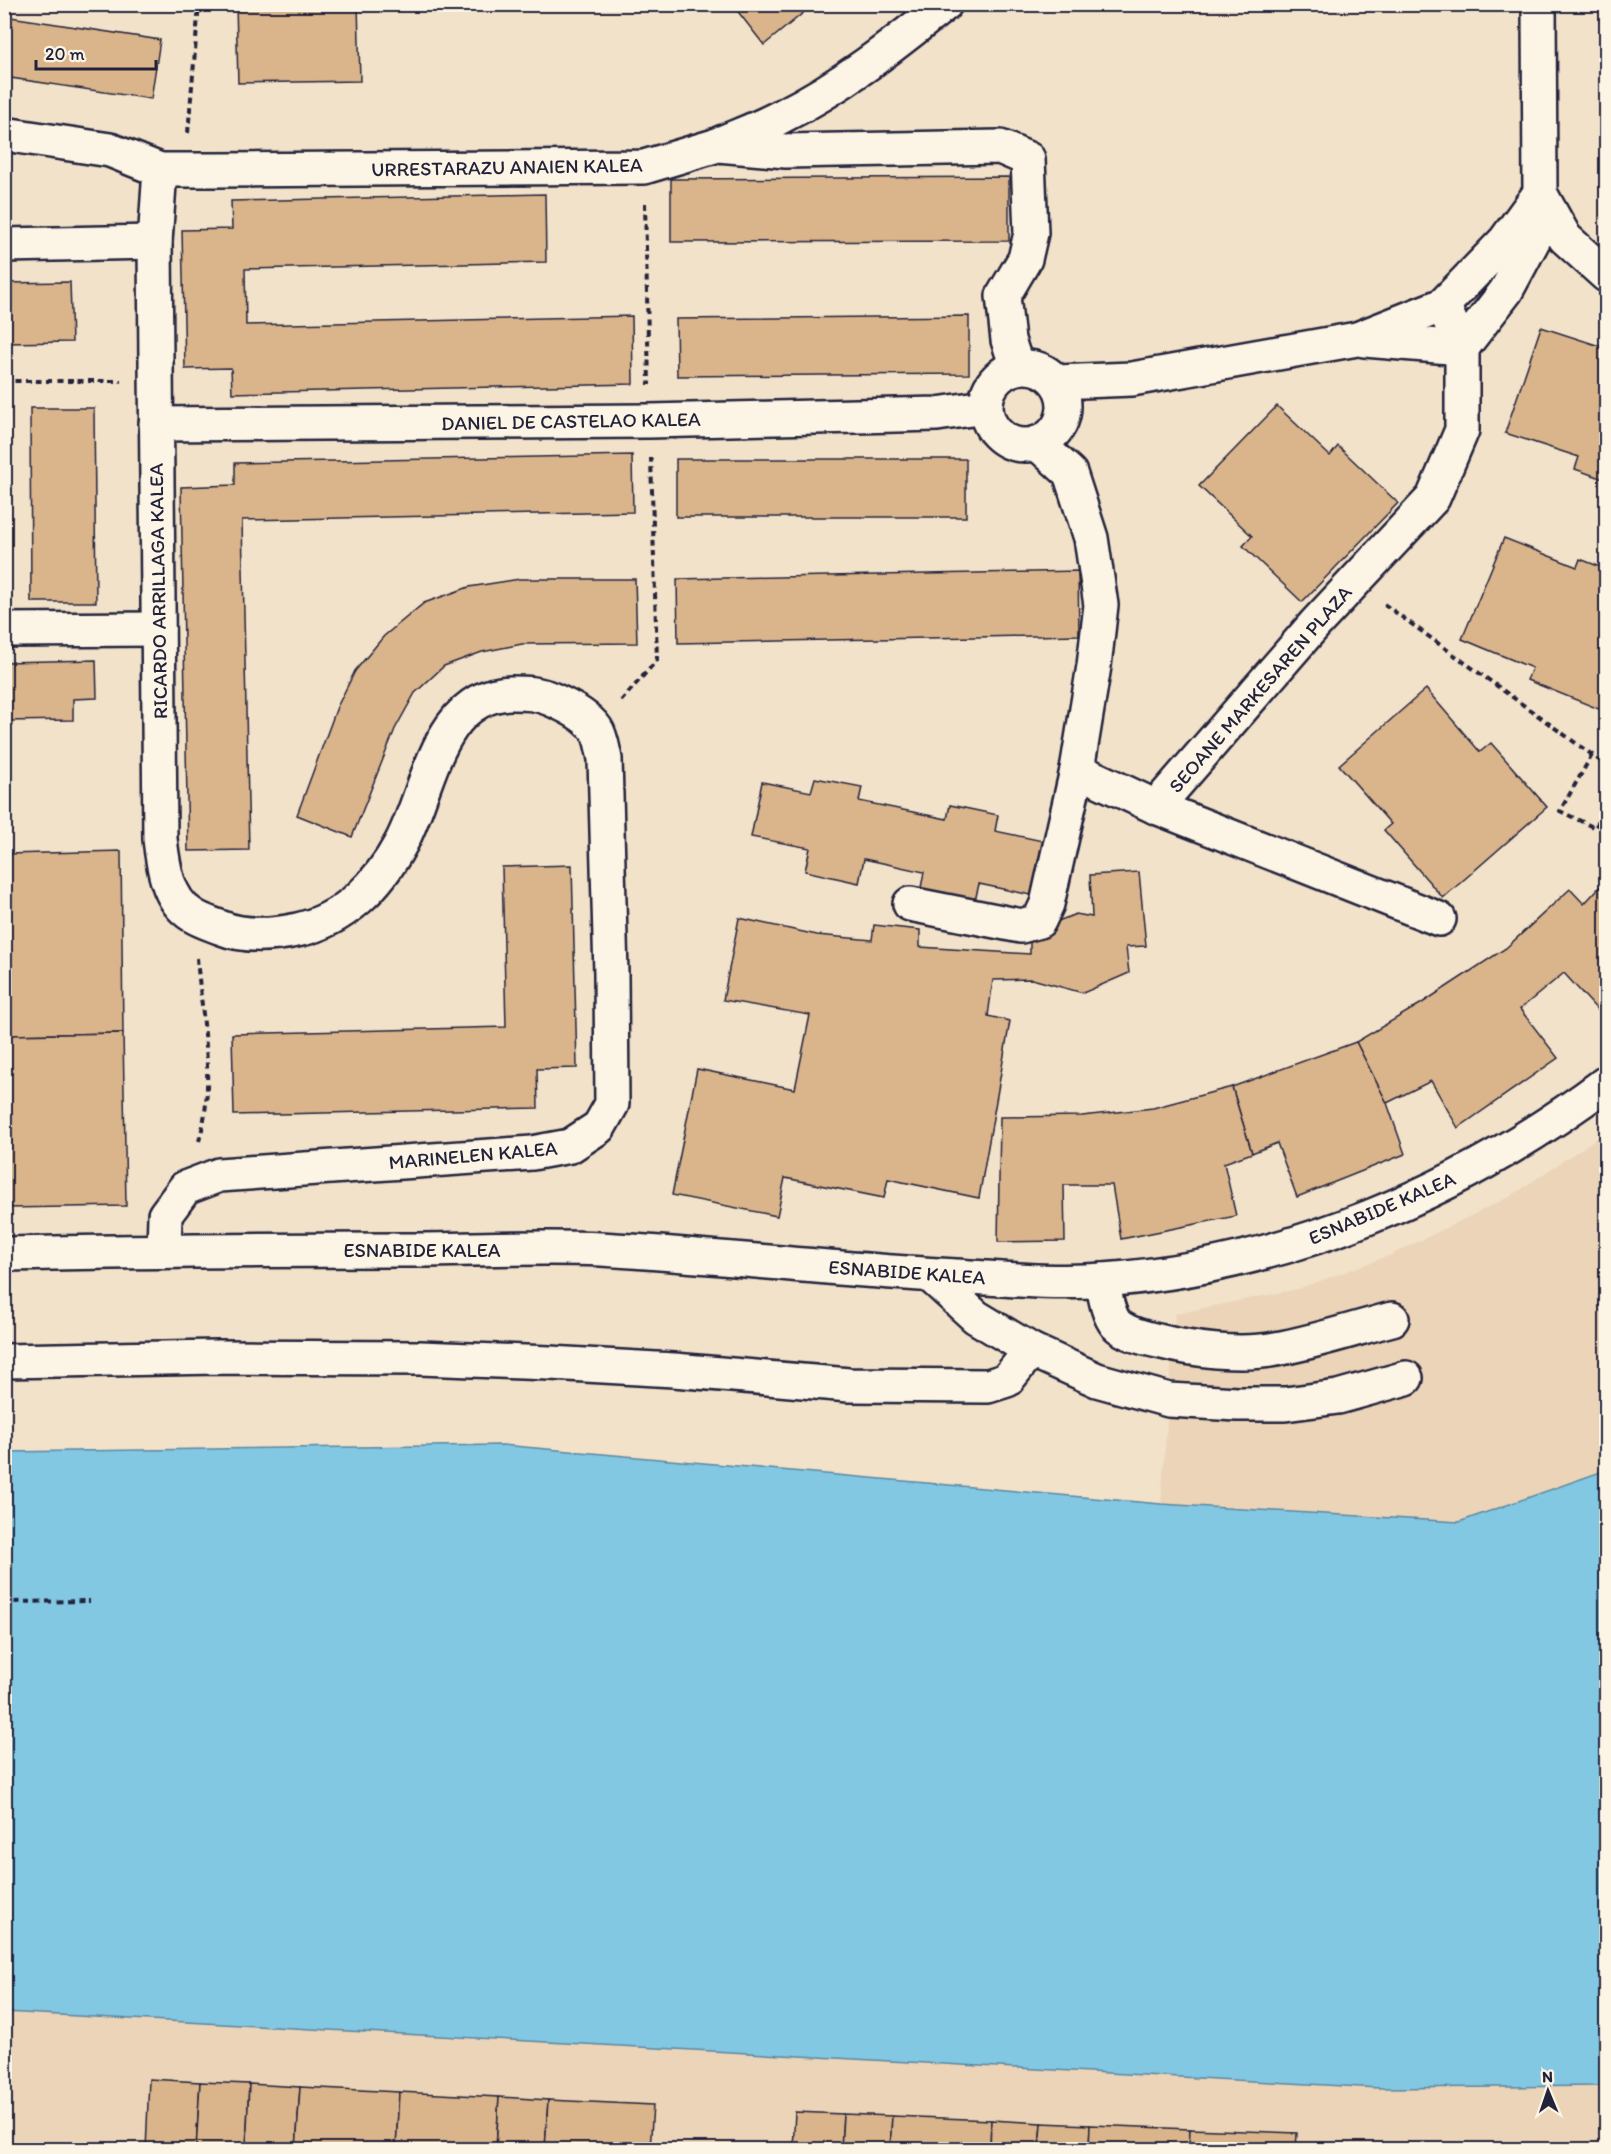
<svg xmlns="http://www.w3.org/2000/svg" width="1611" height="2154" viewBox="0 0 1611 2154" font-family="Itim,sans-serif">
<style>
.built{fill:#ebd4b7}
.water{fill:#82c8e3;stroke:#5c86a0;stroke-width:1.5}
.building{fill:#dab48b;stroke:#22223b;stroke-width:1.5}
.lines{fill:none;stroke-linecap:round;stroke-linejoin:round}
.minor-casing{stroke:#22223b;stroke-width:38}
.path{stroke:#22223b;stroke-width:4;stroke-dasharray:6 4.5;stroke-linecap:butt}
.minor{stroke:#fcf5e5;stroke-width:33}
.labels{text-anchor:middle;stroke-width:6;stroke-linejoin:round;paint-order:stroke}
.street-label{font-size:20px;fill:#22223b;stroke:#fcf5e5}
</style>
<rect width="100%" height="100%" fill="#f2e2ca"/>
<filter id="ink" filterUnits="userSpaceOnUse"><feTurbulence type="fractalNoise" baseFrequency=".0167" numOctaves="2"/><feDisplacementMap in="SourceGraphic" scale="12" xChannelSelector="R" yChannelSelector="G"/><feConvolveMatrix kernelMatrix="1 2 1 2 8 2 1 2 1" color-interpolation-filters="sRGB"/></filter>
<g filter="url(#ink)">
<g class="built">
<path d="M1606,1132V1470L1459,1522L1161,1504L1175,1314L1298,1289L1391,1255L1511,1196Z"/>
<path d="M4,2012L1379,2088L1604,2086L1606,2057V2149H5Z"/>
</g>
<path class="water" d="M502,1445L1161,1504L1459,1522L1606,1470V2057L1604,2086L1379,2088L5,2012V1452Z"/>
<g class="building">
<path d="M236,4H358L360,81L238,83Z"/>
<path d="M732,4H814L764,45Z"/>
<path d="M4,16L160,40L151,99L4,77Z"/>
<path d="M1009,177V241L671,242V179Z"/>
<path d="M545,194L546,262L245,269L246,325L632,316L633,384L232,393L231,368L185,369L182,230L232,229L231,201Z"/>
<path d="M70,282L72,342L4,343V283Z"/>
<path d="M969,316V374L677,376L676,319Z"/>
<path d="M1541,327L1606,348V480L1575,469L1579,457L1505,433Z"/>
<path d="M1277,406L1330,456L1338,446L1398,503L1302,602L1243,546L1252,536L1199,486Z"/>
<path d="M30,408H94L96,602H31Z"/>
<path d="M632,455L633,512L242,520L249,850L188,851L181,487L235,485V463Z"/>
<rect x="676" y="459" width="290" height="58"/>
<path d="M1504,538L1577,567L1580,559L1606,569V712L1527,680L1532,668L1462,639Z"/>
<path d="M1078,571L1079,635L678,643L677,579Z"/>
<path d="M520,579H635L637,643L522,644L482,652L444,666L415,693L395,729L352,837L297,815L337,707L355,671L384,636L424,603L469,587Z"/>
<path d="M96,660L97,698L73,699V720L4,721V662Z"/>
<path d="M1426,689L1480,752L1491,743L1547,807L1443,898L1384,830L1391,824L1339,765Z"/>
<path d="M815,778L862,787L859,801L947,819L950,805L998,815L995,831L1043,841L1031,895L979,884L974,905L920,893L924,872L864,859L859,883L805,871L810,848L751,837L762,782L811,792Z"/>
<path d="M121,851L123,1033L7,1035V854Z"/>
<path d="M4,854H7L8,921H4Z"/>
<path d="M572,865L577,1068L537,1069L538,1108L234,1115L232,1034L506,1027L502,867Z"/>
<path d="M1139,872L1146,946L1126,947L1129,973L1083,993L1032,979L993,980L988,1016L1010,1021L979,1198L888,1179L884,1198L785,1178L777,1216L672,1195L697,1069L795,1089L810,1015L723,1000L739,918L817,935L872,940L874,925L920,930V947L1030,954V932L1076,914L1092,917L1090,875Z"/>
<path d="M1606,880V1007L1600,1013L1564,973L1520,1009L1558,1058L1458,1128L1431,1081L1387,1103L1356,1042L1422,1003L1506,948L1570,889L1584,904Z"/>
<path d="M123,1033L126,1206L7,1208V1035Z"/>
<path d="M1356,1042L1387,1103L1405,1154L1297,1197L1277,1143L1252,1153L1232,1087Z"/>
<path d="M1232,1087L1252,1153L1224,1163L1236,1216L1121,1239L1112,1185H1064L1065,1241L998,1242L1000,1117L1082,1116L1153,1108Z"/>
<path d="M149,2079L200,2082L196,2150H146Z"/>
<path d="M200,2082L249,2084L246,2150H196Z"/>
<path d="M249,2084L300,2087L296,2150H246Z"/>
<path d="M300,2087L399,2092L396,2150H296Z"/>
<path d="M399,2092L499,2097L496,2150H396Z"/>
<path d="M499,2097L548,2100L545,2150H496Z"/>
<path d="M548,2100L653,2105L650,2150H545Z"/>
<path d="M795,2112L843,2114L841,2150H793Z"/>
<path d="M843,2114L892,2116L890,2150H841Z"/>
<path d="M892,2116L991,2120L990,2150H890Z"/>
<path d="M991,2120L1041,2123L1039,2150H990Z"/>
<path d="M1041,2123L1090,2125L1089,2150H1039Z"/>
<path d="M1090,2125L1190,2129L1189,2150H1089Z"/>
<path d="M1190,2129L1297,2133L1296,2150H1189Z"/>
</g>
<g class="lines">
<g class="minor-casing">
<g id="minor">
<path d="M4,134L110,150L160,170H214L644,167L718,145L786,151L1000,147L1028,159L1031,233L1025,259L1003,296L1008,340L1017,367"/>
<path d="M719,144C740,135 762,127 782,116C841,87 894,45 945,4"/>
<path d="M160,170L155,242L160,839C163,865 167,900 192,915C201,921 212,924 222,928C244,937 274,935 297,930C345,920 379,884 401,843C429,791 437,694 512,693C527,693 537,693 551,699C565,705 587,716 596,729C601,736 603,750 605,759L611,974L612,1104L599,1127L570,1146L532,1153L219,1175L185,1188L165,1215L164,1251"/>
<path d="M1540,193L1565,238L1606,275"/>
<path d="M4,245L155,242"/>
<path d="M1365,340L1462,348L1506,291L1536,235L1540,193L1539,4"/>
<circle cx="1025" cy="406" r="39"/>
<path d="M1057,382L1132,379L1357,339L1443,305L1505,241L1540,193"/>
<path d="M156,424L650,421L937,414L985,407"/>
<path d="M1037,443L1070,473L1091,538L1101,605L1094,666L1077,770L1156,807L1439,919"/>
<path d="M4,630L158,629"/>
<path d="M1156,807L1315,624L1433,498L1462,430V348L1443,305"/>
<path d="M910,904L1021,926L1039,921L1047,904L1077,770"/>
<path d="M4,1254C137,1251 269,1250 402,1250C468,1250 535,1246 601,1249C719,1256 837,1270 956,1276C1005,1279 1055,1284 1104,1280C1287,1266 1461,1192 1606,1083"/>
<path d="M930,1275L976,1317L1031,1350L1097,1380L1169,1400L1237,1404H1285L1338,1397L1406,1378"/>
<path d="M1102,1280C1105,1293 1107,1313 1116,1324C1126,1334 1144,1338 1158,1341C1193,1350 1240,1356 1276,1349C1315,1342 1354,1329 1392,1319"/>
<path d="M4,1361L218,1357L420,1358L550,1363L674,1370L849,1385L988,1386L1007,1380L1031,1350"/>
</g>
</g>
<g class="path">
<path d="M188,133L199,4"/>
<path d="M645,203L649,385"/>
<path d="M4,381H121"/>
<path d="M4,509L7,592"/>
<path d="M1384,604L1606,765"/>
<path d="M621,701L657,660L651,458"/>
<path d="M1592,755L1560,811L1595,828L1606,809"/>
<path d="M197,958C202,1018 216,1083 199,1141"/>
<path d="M4,1602L90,1601"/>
</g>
<use href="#minor" class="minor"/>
</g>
</g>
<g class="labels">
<g class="street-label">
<text transform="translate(507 167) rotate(-1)" y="7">URRESTARAZU ANAIEN KALEA</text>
<text transform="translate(571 421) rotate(-1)" y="7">DANIEL DE CASTELAO KALEA</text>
<text transform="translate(158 591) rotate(-91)" y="7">RICARDO ARRILLAGA KALEA</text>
<text transform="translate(1260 689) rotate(-49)" y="7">SEOANE MARKESAREN PLAZA</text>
<text transform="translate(473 1155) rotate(-5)" y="7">MARINELEN KALEA</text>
<text transform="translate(1382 1208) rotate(-23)" y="7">ESNABIDE KALEA</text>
<text x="422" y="1257">ESNABIDE KALEA</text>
<text transform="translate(907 1272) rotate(4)" y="7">ESNABIDE KALEA</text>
</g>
</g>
<rect width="1611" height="2154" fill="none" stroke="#fcf5e5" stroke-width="24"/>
<rect x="12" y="12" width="1587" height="2130" fill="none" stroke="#22223b" stroke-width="2" filter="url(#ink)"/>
<g transform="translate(1548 2091) rotate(358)" stroke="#fcf5e5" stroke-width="4.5" paint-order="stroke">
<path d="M0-4.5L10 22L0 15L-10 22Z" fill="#22223b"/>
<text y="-9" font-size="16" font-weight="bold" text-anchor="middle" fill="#22223b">N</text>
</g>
<path d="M36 60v9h120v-9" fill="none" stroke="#22223b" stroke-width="3"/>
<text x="45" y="60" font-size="18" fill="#22223b" stroke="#fcf5e5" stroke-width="4.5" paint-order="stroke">20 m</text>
</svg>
